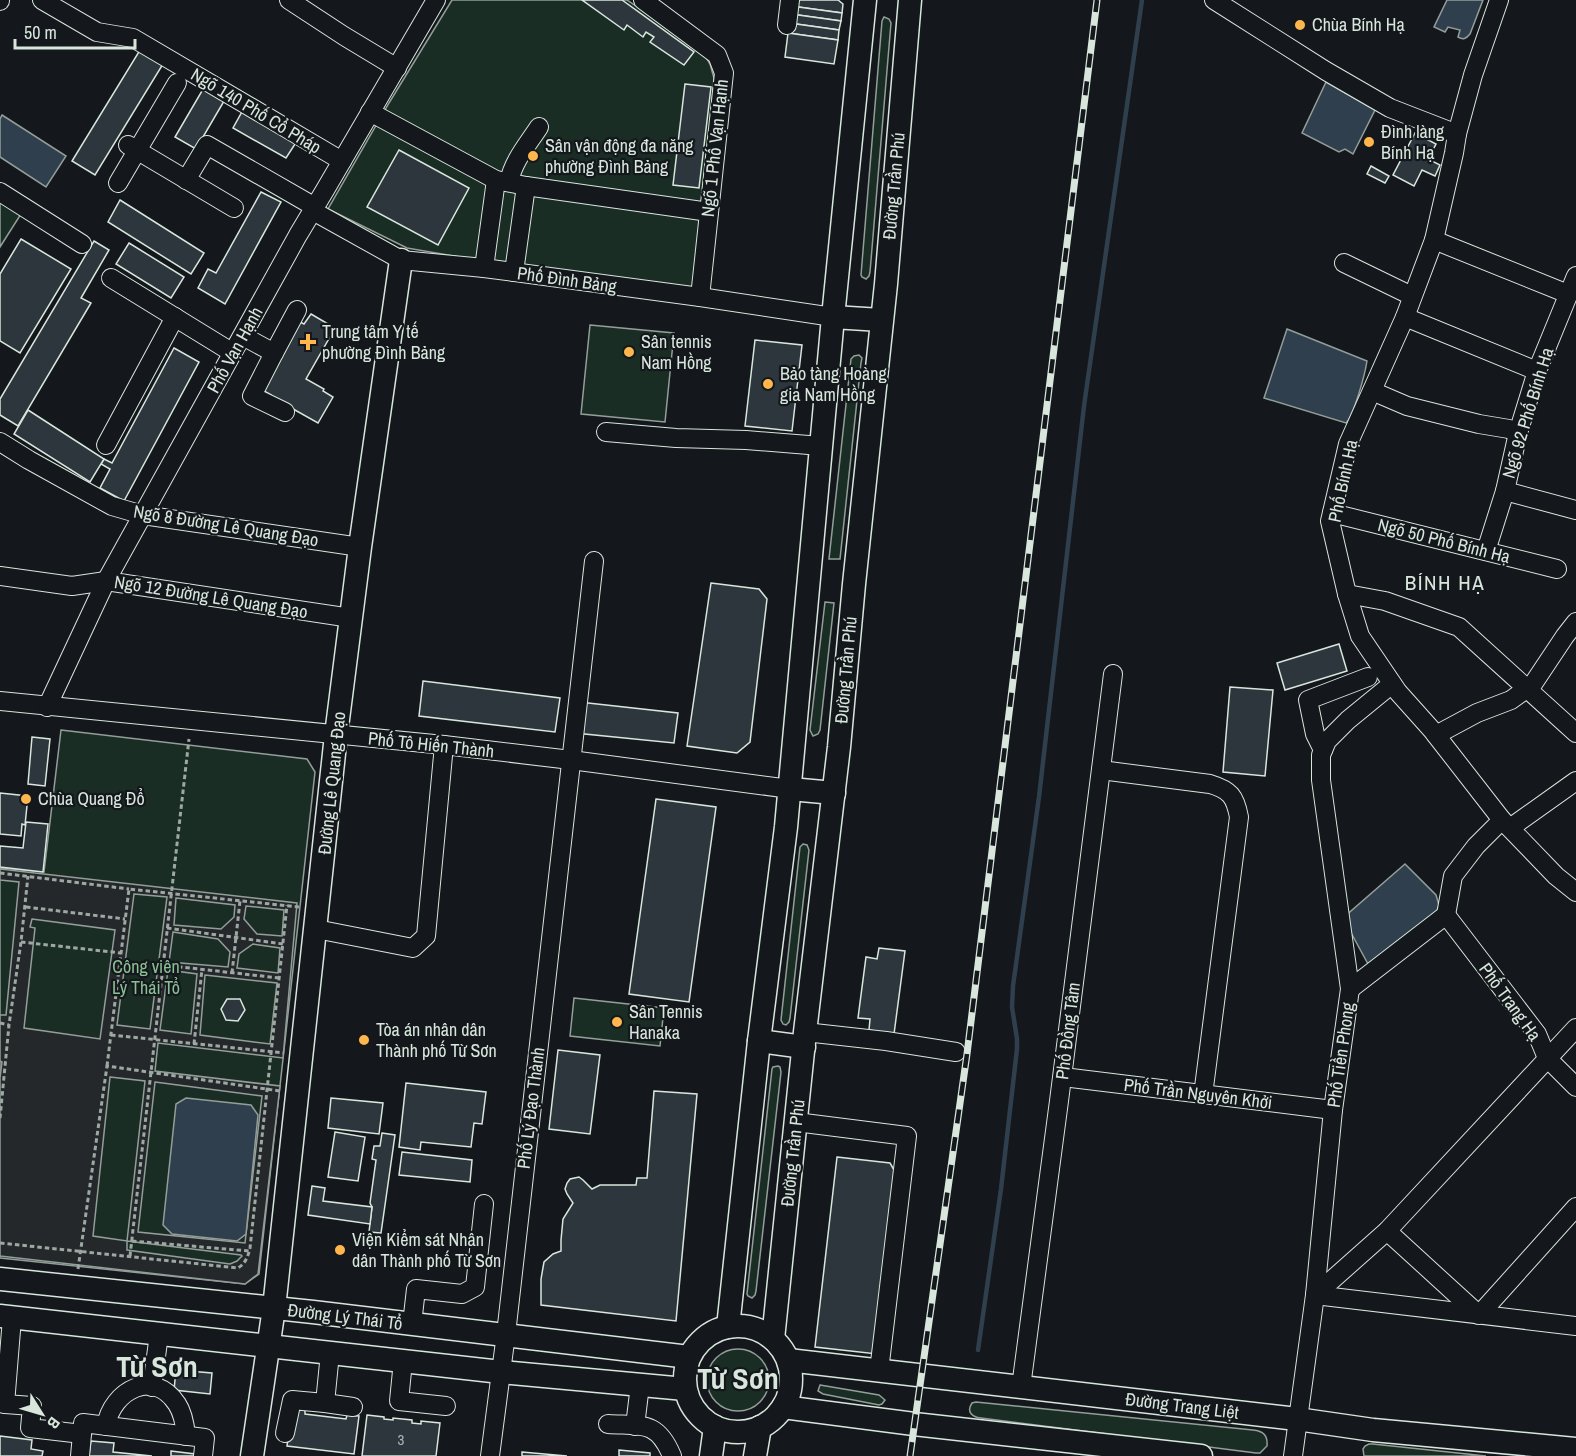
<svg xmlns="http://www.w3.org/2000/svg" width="1576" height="1456" viewBox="0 0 1576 1456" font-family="'Archivo Narrow',sans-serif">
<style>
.green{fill:#1a2d24;stroke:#939e99;stroke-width:1.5}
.parking{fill:#24282b;stroke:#939e99;stroke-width:1.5;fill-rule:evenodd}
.water{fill:#2f3f4d;stroke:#939e99;stroke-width:1.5}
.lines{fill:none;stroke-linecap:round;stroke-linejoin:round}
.stream{stroke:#2f3f4d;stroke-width:4.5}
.building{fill:#2c363c;stroke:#d8e6dc;stroke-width:1.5}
.minor-casing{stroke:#d8e6dc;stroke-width:20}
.major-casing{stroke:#d8e6dc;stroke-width:25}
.path{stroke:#9da8a2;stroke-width:3;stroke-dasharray:4.5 3;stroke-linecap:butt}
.minor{stroke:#14181c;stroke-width:18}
.major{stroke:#14181c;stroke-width:22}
.rail-casing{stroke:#d8e6dc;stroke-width:7}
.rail{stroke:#14181c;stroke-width:4.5;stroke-dasharray:14;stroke-linecap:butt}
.poi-dot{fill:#ffb74d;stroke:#14181c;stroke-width:2}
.labels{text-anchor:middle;stroke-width:4.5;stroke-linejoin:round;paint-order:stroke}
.number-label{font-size:15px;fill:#adbab4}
.poi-label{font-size:18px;fill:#d8e6dc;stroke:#14181c;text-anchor:start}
.street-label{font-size:18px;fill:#d8e6dc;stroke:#14181c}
.park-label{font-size:18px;fill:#8ac095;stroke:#14181c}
.quarter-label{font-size:21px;letter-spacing:1.5px;fill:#d8e6dc;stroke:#14181c}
.town-label{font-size:30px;font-weight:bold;fill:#d8e6dc;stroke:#14181c}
</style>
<rect width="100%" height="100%" fill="#14181c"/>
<g class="green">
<path d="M452,0H627L703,52L710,64L714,78L695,291L559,274L407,248L328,209L389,103Z"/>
<path d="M884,17L889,19L891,23L870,272L869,276L866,279L862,277L861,275L882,21Z"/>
<path d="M0,200L21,214L0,247Z"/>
<path d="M590,325L674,333L665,422L581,414Z"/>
<path d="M859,355L862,358L861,363L840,559H829L851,359L854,356Z"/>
<path d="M825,602L834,603L820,730L818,734L813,736L810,730Z"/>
<path d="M61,730L307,759L315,772L259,1274L245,1284L0,1258V868L44,872Z"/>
<path d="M803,844L807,845L809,850L790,1018L789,1022L786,1025L783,1024L781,1020L800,847Z"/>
<path d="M574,998L664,1008L660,1046L570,1036Z"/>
<path d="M778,1066L780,1067L781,1072L756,1291L755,1295L752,1298L748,1296L747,1294L772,1069L773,1067Z"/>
<circle cx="738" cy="1380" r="31"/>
<path d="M820,1385L879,1395L885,1400L882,1404L879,1405L823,1394L818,1391Z"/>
<path d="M976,1402L1253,1430C1263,1431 1268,1435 1267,1446L1260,1453H1256L981,1418C972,1417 966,1412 972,1403Z"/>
<path d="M1369,1444H1373L1486,1456H1364L1363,1449L1365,1446Z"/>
</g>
<path class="parking" d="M0,869L297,903L283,1058L158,1043L155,1071L280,1086L258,1274L245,1284L0,1256V1078L2,1062L0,1061V1015H6L19,882L0,880ZM134,894L167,897L150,1029L117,1025ZM176,898L235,905L234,917L221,929L174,925ZM246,906L284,910L282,936L257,934L244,919ZM32,919L115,930L100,1039L24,1028L35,928L30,927ZM173,932L218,939L230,952L228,967L169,962ZM253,944L280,948L278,973L237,968L239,954ZM168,970L197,974L191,1034L160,1030ZM205,975L277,983L270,1044L200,1035ZM110,1077L145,1081L127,1241L93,1236ZM155,1082L262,1096L245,1243L138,1232ZM127,1241L241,1255L242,1256L237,1261L230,1264L127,1250Z"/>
<g class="water">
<path d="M1447,0H1483L1470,34C1466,39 1463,40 1458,37L1460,30L1448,27L1445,32L1434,27Z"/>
<path d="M1326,82L1375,110L1353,154L1345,149L1339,152L1302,133Z"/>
<path d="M2,115L66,156L46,187L0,157V119Z"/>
<path d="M1287,329L1367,361C1365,374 1354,415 1346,423L1264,398Z"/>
<path d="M1405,864L1436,895L1439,905L1436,914L1368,964L1343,918Z"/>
<path d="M186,1098L251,1105L258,1115L246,1234L237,1241L172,1234L163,1225L176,1104Z"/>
</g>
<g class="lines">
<path class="stream" d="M978,1350L1001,1189L1017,1049V1039L1012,1007L1013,986L1039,797L1084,406L1142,0"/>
</g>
<g class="building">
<path d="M582,0H622L694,52L684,65L650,42L654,37L646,32L643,37L627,25L624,30Z"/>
<path d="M792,0H838L843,4L842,13L791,6Z"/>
<path d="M791,6L842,13L841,21L791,14Z"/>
<path d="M791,14L841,21L839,30L789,23Z"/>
<path d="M789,23L839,30L838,40L788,33Z"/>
<path d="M788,33L838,40L834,64L785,57Z"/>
<path d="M140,50L163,64L95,175L72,161Z"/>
<path d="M206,84L227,96L196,149L175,137Z"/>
<path d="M685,84L711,87L699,188L673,185Z"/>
<path d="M243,110L297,141L286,158L233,128Z"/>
<path d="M1415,133L1436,144L1428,159L1440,165L1435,176L1422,170L1414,186L1393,175Z"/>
<path d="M399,150L469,188L438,245L367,207Z"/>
<path d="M1371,166L1389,176L1385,183L1367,174Z"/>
<path d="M261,192L281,202L225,304L198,288L208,269L216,273Z"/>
<path d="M120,200L204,253L191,274L108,222Z"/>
<path d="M21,239L71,269L20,353L0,341V274Z"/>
<path d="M94,241L109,250L81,298L91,303L18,426L0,415V399Z"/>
<path d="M129,243L184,277L171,298L116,264Z"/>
<path d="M311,314L335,328L306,379L324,389L323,391L333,397L318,423L270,396L271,395L264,391L300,322L304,324Z"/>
<path d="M755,340L802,345L792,431L745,426Z"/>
<path d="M174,348L199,362L124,501L100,488L110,469L101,464L104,459L112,463Z"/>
<path d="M28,410L104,459L90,482L14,434Z"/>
<path d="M711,583L759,589L767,599L750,742L737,753L687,746Z"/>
<path d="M1339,644L1347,671L1285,690L1277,663Z"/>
<path d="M423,681L560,698L555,732L419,716Z"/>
<path d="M1230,687L1273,690L1265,776L1223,772Z"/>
<path d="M579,702L678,713L674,743L575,733Z"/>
<path d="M32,737L50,739L45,786L28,784Z"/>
<path d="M0,793L28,796L25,825L22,824L21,836L0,834Z"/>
<path d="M656,799L716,807L689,1002L629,994Z"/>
<path d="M26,822L48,824L43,872L0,867V846L23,848Z"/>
<path d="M879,948L905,951L894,1034L869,1030L870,1019L858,1018L866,957L877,959Z"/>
<path d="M227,999H240L245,1010L238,1021L226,1020L221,1009Z"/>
<path d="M558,1050L600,1055L590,1134L549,1129Z"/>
<path d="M406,1083L486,1092L482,1124L474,1123L471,1147L421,1142L420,1150L399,1147Z"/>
<path d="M654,1091L697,1094L676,1321L541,1305V1279L544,1262L553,1254L561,1251V1240L563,1219L573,1203L567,1194L565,1189L567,1183L570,1179L579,1177L583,1180L592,1189L600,1185H636L637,1178H647Z"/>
<path d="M331,1098L383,1103L379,1134L328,1128Z"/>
<path d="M335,1132L365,1137L358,1181L328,1177Z"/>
<path d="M382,1133L395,1135L381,1233L369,1232L372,1207L370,1203L376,1160L372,1159L374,1146H380Z"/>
<path d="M402,1152L472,1160L470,1182L399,1175Z"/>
<path d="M837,1157L890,1163L897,1175L877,1354L815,1347Z"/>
<path d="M312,1186L325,1188L323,1201L372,1207L370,1224L308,1215Z"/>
<path d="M176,1370L212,1373L210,1394L174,1390Z"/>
<path d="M292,1409L305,1410V1414L346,1419L347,1415L359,1416L354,1454L287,1446Z"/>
<path d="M367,1415L384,1417V1419L393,1420V1418L412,1420V1423L421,1424V1421L440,1423L436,1456H362Z"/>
<path d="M0,1436L32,1440L31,1449L43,1451L42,1456H0Z"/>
<path d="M91,1441L114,1443L113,1452L152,1456H89Z"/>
<path d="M619,1450L650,1453V1456H619Z"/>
<path d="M171,1451L195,1454V1456H171Z"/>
<path d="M522,1452L567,1456H522Z"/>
</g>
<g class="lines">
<g class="minor-casing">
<g id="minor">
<path d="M42,0L97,32L133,38L342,161"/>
<path d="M289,0L344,36L397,68"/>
<path d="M643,0L717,55L724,73L700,297"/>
<path d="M1214,0L1326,71L1390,108L1457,134"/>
<path d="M0,1V0"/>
<path d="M787,25L790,0"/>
<path d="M370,112L496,180L526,186L709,212"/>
<path d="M128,145L234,208"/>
<path d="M186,180L207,145L315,207"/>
<path d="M509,182C513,161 528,144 539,127"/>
<path d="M118,183L177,83"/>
<path d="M0,192L82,244"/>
<path d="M313,211L401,260L484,268L700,297L833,317"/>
<path d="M1434,240L1568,294"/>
<path d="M1344,263L1412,296"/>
<path d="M484,268L496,180"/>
<path d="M514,272L526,186"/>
<path d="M111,278L233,353"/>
<path d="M1405,317L1537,371"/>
<path d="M243,336L274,353L297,310"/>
<path d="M274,353L252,396L285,412"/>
<path d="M1372,391L1407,406L1479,424L1509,429L1518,433"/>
<path d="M606,432L676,438L746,440L821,446"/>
<path d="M0,442L29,460L112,506L143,515L360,547"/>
<path d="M106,445L175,317"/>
<path d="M1505,491L1576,510"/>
<path d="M1332,513L1557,569"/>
<path d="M1486,551L1505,491L1518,433L1537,371L1576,276"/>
<path d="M0,576L72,586L106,581L351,618"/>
<path d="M1347,594L1385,601L1459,627L1576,733"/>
<path d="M0,701L444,745L571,760L790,789"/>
<path d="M47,707L106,581L298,235L325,190L436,0"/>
<path d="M1436,735L1477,713L1511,700L1533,684L1565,636L1576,622"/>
<path d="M1323,750L1315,734L1308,700L1368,677"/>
<path d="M1101,770L1210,784C1230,790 1235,796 1239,817L1203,1095"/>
<path d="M1502,820L1556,876L1576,892"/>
<path d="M1510,828L1576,781"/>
<path d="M1446,915L1453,876L1476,846L1502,820L1432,730L1398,692L1360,636L1347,594L1330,521L1348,444L1405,317L1434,240L1454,153L1457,134L1473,75L1499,0"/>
<path d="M1446,915L1537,1034L1547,1058L1576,1087"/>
<path d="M316,929L413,948L426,936L444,745"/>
<path d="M1350,989L1446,915"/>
<path d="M805,1032L886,1041L956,1052"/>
<path d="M1063,1077L1333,1110"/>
<path d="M796,1122L907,1136L879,1371"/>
<path d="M1387,1231L1479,1315L1576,1207"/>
<path d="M1315,1295L1387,1231L1576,1028"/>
<path d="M1315,1295L1576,1326"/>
<path d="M412,1324L416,1289L462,1294L475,1287L484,1204"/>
<path d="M403,1361L399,1401L446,1406"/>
<path d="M152,1387L159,1334"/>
<path d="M1021,1387L1059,1101L1113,674"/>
<path d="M0,1403L5,1404L12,1318"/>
<path d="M325,1403L353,1407"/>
<path d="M5,1404L32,1406L30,1428L82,1434"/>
<path d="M608,1424C642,1426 657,1420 672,1456"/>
<path d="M106,1426C112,1390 154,1368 177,1404C183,1413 185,1425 186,1436"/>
<path d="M635,1426L640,1385"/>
<path d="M285,1433L292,1400L325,1403L330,1353"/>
<path d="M80,1456L83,1423L205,1438L203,1456"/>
<path d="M490,1456L506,1334L594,561"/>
<path d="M1293,1456L1315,1295L1333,1110L1350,989L1321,780V755L1327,741L1348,720L1392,684"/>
</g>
</g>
<g class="major-casing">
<g id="major">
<path d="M833,317L881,320"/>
<path d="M790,789L834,793"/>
<path d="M759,1041L804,1047"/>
<path d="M0,1279L313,1312L689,1357"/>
<path d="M0,1316L501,1372L685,1389"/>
<circle cx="738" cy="1379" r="53"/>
<path d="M728,1327L759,1041L786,827L833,317L865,0"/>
<path d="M773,1339L805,1032L839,747L854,584L886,284L910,0"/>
<path d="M788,1360L1297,1419L1373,1430L1576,1449"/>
<path d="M783,1407L914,1424L1201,1456"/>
<path d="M252,1456L274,1308L336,735L360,547L401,260"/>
<path d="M711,1456L715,1427"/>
<path d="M755,1456L760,1427"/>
</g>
</g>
<g class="path">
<path d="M0,873L129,889"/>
<path d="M26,907L125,919"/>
<path d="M167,928L283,944"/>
<path d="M21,942L121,953"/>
<path d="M163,965L279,978"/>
<path d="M232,973L240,901"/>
<path d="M0,1023L9,1025"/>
<path d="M111,1035L284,1053"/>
<path d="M194,1044L202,969"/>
<path d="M107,1066L129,889L299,907"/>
<path d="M0,1118L9,1025L21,942L28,876"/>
<path d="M132,1241L249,1251"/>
<path d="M0,1243L238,1268C246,1263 248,1256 250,1248L287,905"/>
<path d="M130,1256L189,739"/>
<path d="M78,1269L107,1066L280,1091"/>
</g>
<use href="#minor" class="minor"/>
<use href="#major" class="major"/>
<g class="rail-casing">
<path id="rail" d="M910,1456L967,1054L1097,0"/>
</g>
<use href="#rail" class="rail"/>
</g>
<g class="poi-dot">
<circle cx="1300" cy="25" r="6"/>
<circle cx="1369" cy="142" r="6"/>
<circle cx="533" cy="156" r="6"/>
<path d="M305 333h6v6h6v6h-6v6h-6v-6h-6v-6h6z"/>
<circle cx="629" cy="352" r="6"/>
<circle cx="768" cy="384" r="6"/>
<circle cx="26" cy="799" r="6"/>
<circle cx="617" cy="1022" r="6"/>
<circle cx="364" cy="1040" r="6"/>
<circle cx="340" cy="1250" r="6"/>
</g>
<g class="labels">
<g class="number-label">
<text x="401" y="1445">3</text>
</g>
<g class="poi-label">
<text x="1312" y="31">Chùa Bính Hạ</text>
<text x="1381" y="138">Đình làng<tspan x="1381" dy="21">Bính Hạ</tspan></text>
<text x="545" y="152">Sân vận động đa năng<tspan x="545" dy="21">phường Đình Bảng</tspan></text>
<text x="322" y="338">Trung tâm Y tế<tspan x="322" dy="21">phường Đình Bảng</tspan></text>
<text x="641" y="348">Sân tennis<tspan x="641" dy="21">Nam Hồng</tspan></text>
<text x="780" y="380">Bảo tàng Hoàng<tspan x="780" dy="21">gia Nam Hồng</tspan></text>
<text x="38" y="805">Chùa Quang Đổ</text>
<text x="629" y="1018">Sân Tennis<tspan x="629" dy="21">Hanaka</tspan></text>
<text x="376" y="1036">Tòa án nhân dân<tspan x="376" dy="21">Thành phố Từ Sơn</tspan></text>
<text x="352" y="1246">Viện Kiểm sát Nhân<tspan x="352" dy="21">dân Thành phố Từ Sơn</tspan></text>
</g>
<g class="street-label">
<text transform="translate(256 111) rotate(31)" y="6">Ngõ 140 Phố Cổ Pháp</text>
<text transform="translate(715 148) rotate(-84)" y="6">Ngõ 1 Phố Vạn Hạnh</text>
<text transform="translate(894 186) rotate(-85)" y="6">Đường Trần Phú</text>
<text transform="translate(567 280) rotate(8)" y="6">Phố Đình Bảng</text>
<text transform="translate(235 350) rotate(-61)" y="6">Phố Vạn Hạnh</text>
<text transform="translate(1528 413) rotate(-73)" y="6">Ngõ 92 Phố Bính Hạ</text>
<text transform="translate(1343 481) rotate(-78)" y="6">Phố Bính Hạ</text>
<text transform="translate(226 526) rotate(9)" y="6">Ngõ 8 Đường Lê Quang Đạo</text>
<text transform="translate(1444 541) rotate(14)" y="6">Ngõ 50 Phố Bính Hạ</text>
<text transform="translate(211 597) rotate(9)" y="6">Ngõ 12 Đường Lê Quang Đạo</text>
<text transform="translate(846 670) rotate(-85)" y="6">Đường Trần Phú</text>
<text transform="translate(431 745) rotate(6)" y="6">Phố Tô Hiến Thành</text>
<text transform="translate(332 783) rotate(-84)" y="6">Đường Lê Quang Đạo</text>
<text transform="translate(1510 1002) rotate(54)" y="6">Phố Trang Hạ</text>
<text transform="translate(1068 1031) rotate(-83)" y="6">Phố Đồng Tâm</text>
<text transform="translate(1341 1055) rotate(-82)" y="6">Phố Tiền Phong</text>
<text transform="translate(1198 1094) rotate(7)" y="6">Phố Trần Nguyên Khởi</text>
<text transform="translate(531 1108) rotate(-83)" y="6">Phố Lý Đạo Thành</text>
<text transform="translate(793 1153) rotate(-84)" y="6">Đường Trần Phú</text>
<text transform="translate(345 1317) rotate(7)" y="6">Đường Lý Thái Tổ</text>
<text transform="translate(1182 1406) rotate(7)" y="6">Đường Trang Liệt</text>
</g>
<g class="park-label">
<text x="146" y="973">Công viên<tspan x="146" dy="21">Lý Thái Tổ</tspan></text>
</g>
<g class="quarter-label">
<text x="1445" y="590">BÍNH HẠ</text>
</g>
<g class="town-label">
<text x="157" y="1377">Từ Sơn</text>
<text x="738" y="1389">Từ Sơn</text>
</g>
</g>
<g transform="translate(42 1414) rotate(127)" stroke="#14181c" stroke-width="4.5" paint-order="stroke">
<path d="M0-4.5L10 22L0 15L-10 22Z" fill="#d8e6dc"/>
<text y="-9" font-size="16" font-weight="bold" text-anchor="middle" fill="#d8e6dc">B</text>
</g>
<path d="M15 39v9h120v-9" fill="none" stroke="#d8e6dc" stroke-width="3"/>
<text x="24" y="39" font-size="18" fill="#d8e6dc" stroke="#14181c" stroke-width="4.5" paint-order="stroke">50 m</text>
</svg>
